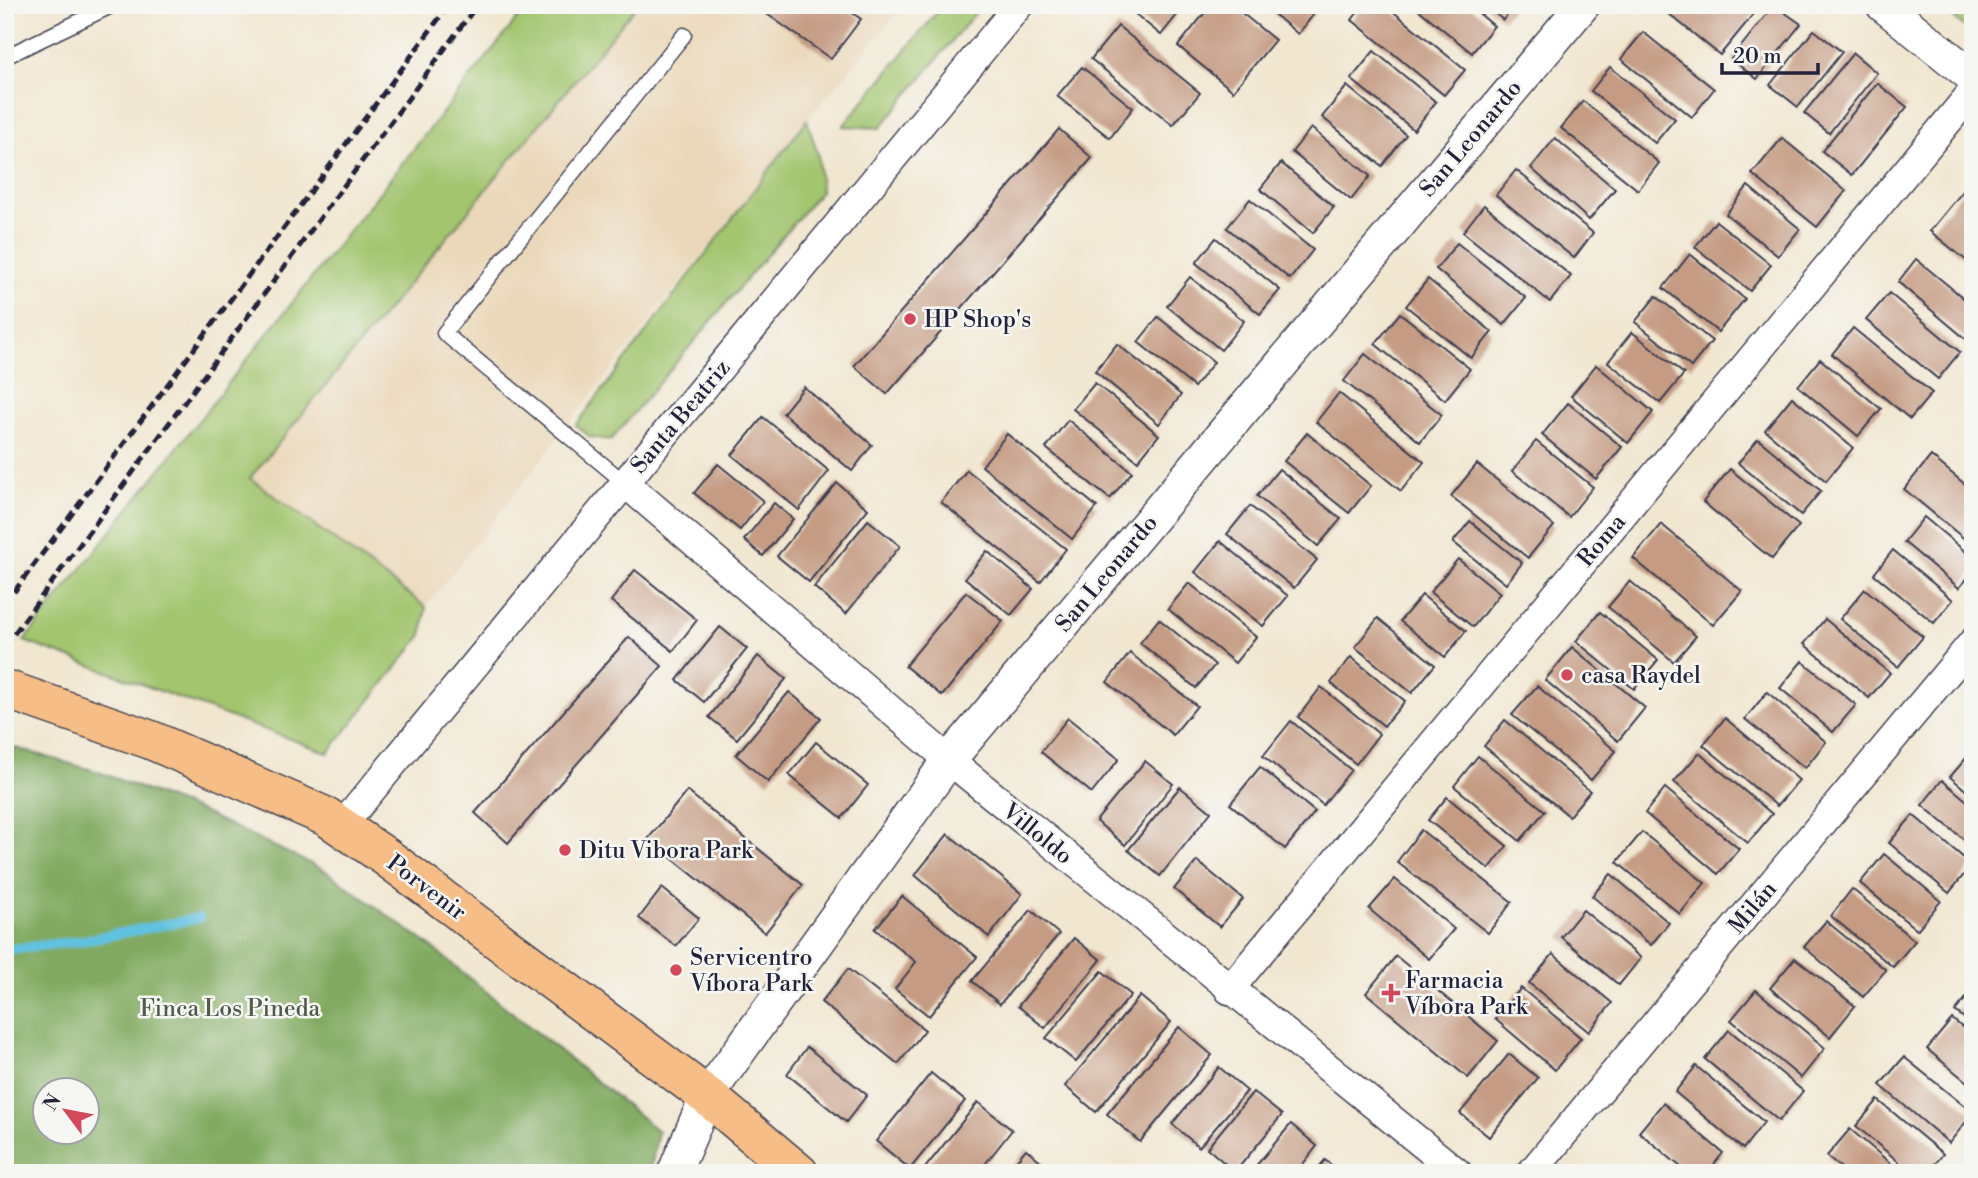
<svg xmlns="http://www.w3.org/2000/svg" width="1978" height="1178" viewBox="0 0 1978 1178" font-family="'Libre Bodoni',serif">
<style>
.built{fill:#ebd8ba}
.green{fill:#a2c56e;stroke:#627454;stroke-width:2}
.forest{fill:#81aa61;stroke:#52664e;stroke-width:2;fill-rule:evenodd}
.lines{fill:none;stroke-linecap:round;stroke-linejoin:round}
.stream{stroke:#61c2e0;stroke-width:10}
.building{fill:#c59b83}
.service-casing{stroke:#414052;stroke-width:17}
.minor-casing{stroke:#414052;stroke-width:31}
.tertiary-casing{stroke:#414052;stroke-width:36}
.primary-casing{stroke:#414052;stroke-width:41}
.service{stroke:#fff;stroke-width:14}
.minor{stroke:#fff;stroke-width:28}
.tertiary{stroke:#fff;stroke-width:33}
.primary{stroke:#f6be86;stroke-width:38}
.rail{stroke:#22223b;stroke-width:5;stroke-dasharray:10 5;stroke-linecap:butt}
.poi-dot{fill:#d1495b;stroke:#f6f6f2;stroke-width:2.5}
.labels{text-anchor:middle;stroke-width:5;stroke-linejoin:round;paint-order:stroke}
.street-label{font-size:23px;fill:#22223b;stroke:#f6f6f2}
.poi-label{font-size:23px;fill:#22223b;stroke:#f6f6f2;text-anchor:start}
.park-label{font-size:23px;fill:#4f5b4d;stroke:#f6f6f2}
</style>
<rect width="100%" height="100%" fill="#f6f6f2"/>
<filter id="ink" filterUnits="userSpaceOnUse"><feTurbulence type="fractalNoise" baseFrequency=".0143" numOctaves="2"/><feDisplacementMap in="SourceGraphic" scale="14" xChannelSelector="R" yChannelSelector="G"/><feConvolveMatrix kernelMatrix="1 2 1 2 8 2 1 2 1" color-interpolation-filters="sRGB"/></filter>
<filter id="wash" filterUnits="userSpaceOnUse"><feTurbulence type="fractalNoise" baseFrequency=".00686" numOctaves="4" result="noise"/><feDisplacementMap in="SourceGraphic" scale="28" xChannelSelector="R" yChannelSelector="G"/><feGaussianBlur stdDeviation="1.57" result="paint"/><feColorMatrix in="noise" values="0 0 0 0 0 0 0 0 0 0 0 0 0 0 0 0 0 1.4 0 .05"/><feComposite in="paint" operator="in"/></filter>
<g filter="url(#wash)">
<rect width="100%" height="100%" fill="#f1e7d1"/>
<path class="built" d="M637,5H904L807,120L426,607L249,478Z"/>
<g class="green">
<path d="M528,5H637L250,478L426,607L422,635L328,753L24,641Z"/>
<path d="M943,5H982L880,128L843,126Z"/>
<path d="M1939,5H1973V34Z"/>
<path d="M807,120L818,155L821,191L611,440L590,437L576,425Z"/>
</g>
<path class="forest" d="M5,745L96,771L200,811L326,871L429,945L658,1131L650,1173H5ZM46,1090H88V1132H46Z"/>
<g class="lines">
<path class="stream" d="M5,950L80,941L199,918"/>
</g>
<g id="blocks">
<g class="building">
<path d="M754,5H841L861,19L831,59Z"/>
<path d="M1141,5H1185L1161,35L1134,13Z"/>
<path d="M1211,5H1232L1275,40L1233,91L1178,46Z"/>
<path d="M1263,5H1321L1298,34Z"/>
<path d="M1363,5H1385L1465,70L1444,95L1352,20Z"/>
<path d="M1413,5H1469L1494,26L1472,53Z"/>
<path d="M1485,5H1515L1503,20Z"/>
<path d="M1666,5H1761L1720,55L1663,9Z"/>
<path d="M1774,5L1801,24L1757,79L1731,59Z"/>
<path d="M1118,26L1200,93L1173,125L1091,59Z"/>
<path d="M1814,30L1842,52L1798,107L1770,85Z"/>
<path d="M1643,32L1714,89L1692,117L1621,59Z"/>
<path d="M1374,51L1436,102L1414,130L1351,79Z"/>
<path d="M1853,53L1877,73L1829,133L1804,113Z"/>
<path d="M1082,67L1133,108L1110,138L1057,96Z"/>
<path d="M1610,67L1675,119L1655,143L1591,91Z"/>
<path d="M1877,83L1907,107L1852,175L1822,151Z"/>
<path d="M1347,86L1406,135L1382,166L1322,117Z"/>
<path d="M1583,101L1659,163L1638,190L1561,128Z"/>
<path d="M1311,128L1370,176L1351,200L1292,152Z"/>
<path d="M1059,129L1092,158L887,394L854,366Z"/>
<path d="M1555,138L1615,189L1589,220L1531,168Z"/>
<path d="M1782,138L1846,191L1817,227L1752,174Z"/>
<path d="M1281,163L1334,207L1313,233L1260,189Z"/>
<path d="M1516,170L1593,233L1574,258L1496,195Z"/>
<path d="M1973,179V266L1930,231Z"/>
<path d="M1748,186L1800,229L1778,256L1726,214Z"/>
<path d="M1250,199L1313,250L1290,279L1227,228Z"/>
<path d="M1484,205L1571,276L1550,302L1463,232Z"/>
<path d="M1716,221L1771,265L1750,291L1695,247Z"/>
<path d="M1216,238L1280,290L1260,314L1196,263Z"/>
<path d="M1457,243L1526,298L1504,325L1436,269Z"/>
<path d="M1690,254L1745,299L1718,332L1663,288Z"/>
<path d="M1916,259L1973,306V345L1898,282Z"/>
<path d="M1190,277L1244,321L1221,350L1167,306Z"/>
<path d="M1428,279L1492,332L1471,358L1406,306Z"/>
<path d="M1889,293L1960,352L1938,379L1866,320Z"/>
<path d="M1656,296L1712,341L1691,367L1635,322Z"/>
<path d="M1400,313L1470,369L1445,400L1375,344Z"/>
<path d="M1158,317L1214,362L1194,387L1138,342Z"/>
<path d="M1853,328L1932,393L1910,419L1832,354Z"/>
<path d="M1632,332L1684,374L1660,403L1608,362Z"/>
<path d="M1117,344L1181,395L1159,424L1095,371Z"/>
<path d="M1365,354L1442,415L1420,442L1344,381Z"/>
<path d="M1820,359L1881,409L1858,436L1798,386Z"/>
<path d="M1596,365L1653,412L1628,443L1571,396Z"/>
<path d="M1095,383L1159,435L1138,461L1073,409Z"/>
<path d="M804,387L872,445L852,471L783,413Z"/>
<path d="M1339,393L1424,462L1401,491L1316,422Z"/>
<path d="M1792,397L1853,448L1826,481L1765,430Z"/>
<path d="M1568,403L1622,447L1596,479L1542,435Z"/>
<path d="M763,417L829,471L799,510L732,455Z"/>
<path d="M1068,420L1132,472L1110,499L1046,448Z"/>
<path d="M1307,433L1371,486L1349,513L1284,461Z"/>
<path d="M1007,434L1097,507L1072,539L982,466Z"/>
<path d="M1758,439L1821,491L1801,515L1738,463Z"/>
<path d="M1536,441L1593,487L1569,517L1512,471Z"/>
<path d="M1931,456L1973,491V546L1904,489Z"/>
<path d="M718,464L763,501L740,530L694,493Z"/>
<path d="M1477,464L1554,526L1528,558L1451,496Z"/>
<path d="M1279,469L1341,519L1318,546L1257,496Z"/>
<path d="M1730,469L1799,526L1772,559L1703,502Z"/>
<path d="M967,470L1066,549L1040,582L941,502Z"/>
<path d="M837,483L868,509L809,582L777,556Z"/>
<path d="M774,503L793,519L763,556L744,540Z"/>
<path d="M1250,506L1317,560L1294,588L1227,534Z"/>
<path d="M1924,517L1973,558V572L1959,588L1904,542Z"/>
<path d="M868,520L900,546L846,614L814,587Z"/>
<path d="M1470,521L1522,563L1506,584L1453,542Z"/>
<path d="M1661,524L1742,591L1713,625L1633,558Z"/>
<path d="M1220,541L1288,596L1263,626L1195,572Z"/>
<path d="M1893,550L1953,600L1934,623L1874,574Z"/>
<path d="M987,551L1033,589L1011,615L965,578Z"/>
<path d="M1458,559L1500,593L1473,627L1430,592Z"/>
<path d="M635,570L697,620L673,651L611,601Z"/>
<path d="M1630,581L1696,636L1674,662L1608,607Z"/>
<path d="M1189,583L1256,637L1235,663L1168,609Z"/>
<path d="M1865,589L1923,637L1898,667L1840,619Z"/>
<path d="M966,592L1003,621L942,696L905,666Z"/>
<path d="M1422,595L1466,631L1445,657L1400,621Z"/>
<path d="M1600,612L1658,660L1634,689L1576,641Z"/>
<path d="M1378,618L1435,665L1412,693L1355,647Z"/>
<path d="M1159,619L1215,665L1196,688L1140,643Z"/>
<path d="M1825,619L1890,673L1869,698L1804,644Z"/>
<path d="M720,627L747,649L704,702L677,680Z"/>
<path d="M629,637L662,666L508,843L475,813Z"/>
<path d="M1572,647L1645,708L1618,741L1545,680Z"/>
<path d="M1130,653L1197,706L1173,735L1107,682Z"/>
<path d="M758,656L786,679L737,739L709,717Z"/>
<path d="M1351,657L1405,701L1384,726L1331,683Z"/>
<path d="M1802,661L1856,705L1833,732L1780,688Z"/>
<path d="M1537,686L1616,751L1591,780L1512,715Z"/>
<path d="M1321,687L1379,734L1356,764L1298,717Z"/>
<path d="M789,692L821,718L768,782L736,755Z"/>
<path d="M1767,692L1826,742L1805,768L1745,719Z"/>
<path d="M1068,718L1119,759L1092,793L1041,752Z"/>
<path d="M1725,718L1799,780L1777,806L1703,745Z"/>
<path d="M1505,720L1590,791L1569,816L1484,746Z"/>
<path d="M1291,721L1351,770L1323,805L1263,756Z"/>
<path d="M816,742L868,785L842,818L789,775Z"/>
<path d="M1699,753L1772,814L1748,843L1674,782Z"/>
<path d="M1478,756L1545,811L1520,841L1454,786Z"/>
<path d="M1968,756L1973,760V796L1950,777Z"/>
<path d="M1145,761L1173,784L1125,845L1096,821Z"/>
<path d="M1260,767L1315,812L1285,849L1230,804Z"/>
<path d="M1942,780L1973,806V847L1922,805Z"/>
<path d="M1180,787L1211,812L1160,876L1128,850Z"/>
<path d="M1665,788L1739,849L1718,874L1645,813Z"/>
<path d="M687,791L803,885L765,933L648,839Z"/>
<path d="M1447,797L1507,846L1489,869L1428,820Z"/>
<path d="M1913,815L1972,865L1949,893L1889,843Z"/>
<path d="M1421,830L1512,902L1488,933L1397,862Z"/>
<path d="M1642,832L1705,883L1680,914L1617,862Z"/>
<path d="M948,834L1022,894L989,937L915,875Z"/>
<path d="M1884,854L1941,901L1917,930L1860,883Z"/>
<path d="M1197,861L1243,899L1220,927L1174,889Z"/>
<path d="M1611,874L1669,923L1651,945L1592,896Z"/>
<path d="M1395,879L1454,929L1429,959L1369,909Z"/>
<path d="M662,888L699,918L676,946L639,918Z"/>
<path d="M1852,889L1915,941L1893,967L1831,916Z"/>
<path d="M902,896L977,957L929,1016L895,989L916,962L875,929Z"/>
<path d="M1031,910L1059,934L1000,1004L972,981Z"/>
<path d="M1583,910L1641,958L1619,985L1561,937Z"/>
<path d="M1826,921L1886,970L1863,997L1804,947Z"/>
<path d="M1074,938L1101,960L1045,1028L1018,1006Z"/>
<path d="M1553,954L1612,1003L1589,1032L1529,983Z"/>
<path d="M1396,956L1498,1041L1468,1078L1366,993Z"/>
<path d="M1795,958L1855,1006L1830,1037L1770,988Z"/>
<path d="M848,969L925,1030L898,1064L821,1002Z"/>
<path d="M1102,971L1131,995L1076,1062L1046,1038Z"/>
<path d="M1521,988L1581,1038L1555,1070L1495,1019Z"/>
<path d="M1756,990L1825,1048L1801,1078L1731,1020Z"/>
<path d="M1973,990V1025L1955,1011Z"/>
<path d="M1140,996L1171,1022L1096,1112L1065,1086Z"/>
<path d="M1952,1019L1973,1036V1087L1927,1049Z"/>
<path d="M1179,1027L1212,1055L1140,1142L1107,1114Z"/>
<path d="M1729,1030L1803,1091L1779,1121L1705,1059Z"/>
<path d="M807,1047L867,1095L846,1122L787,1074Z"/>
<path d="M1509,1054L1538,1078L1489,1137L1460,1113Z"/>
<path d="M1904,1057L1973,1113L1949,1143L1880,1085Z"/>
<path d="M1696,1066L1764,1122L1743,1149L1675,1092Z"/>
<path d="M1219,1067L1247,1091L1199,1147L1172,1124Z"/>
<path d="M931,1073L965,1101L910,1169L876,1141Z"/>
<path d="M1253,1092L1282,1115L1235,1172L1207,1148Z"/>
<path d="M1878,1100L1943,1154L1928,1173H1912L1856,1126Z"/>
<path d="M978,1102L1012,1130L978,1173H921Z"/>
<path d="M1663,1103L1723,1153L1707,1173H1688L1639,1132Z"/>
<path d="M1291,1124L1317,1146L1296,1173H1250Z"/>
<path d="M1850,1129L1902,1173H1847L1827,1156Z"/>
<path d="M1026,1149L1055,1173H1006Z"/>
<path d="M1325,1160L1341,1173H1314Z"/>
</g>
</g>
</g>
<g filter="url(#ink)">
<use href="#blocks" fill-opacity="0" stroke="#414052" stroke-width="2"/>
<g class="lines">
<g class="service-casing">
<g id="service">
<path d="M5,57L113,5"/>
<path d="M625,483L444,333L684,35"/>
</g>
</g>
<g class="minor-casing">
<g id="minor">
<path d="M625,483L949,760L1458,1173"/>
<path d="M341,827L1019,5"/>
<path d="M1229,990L1973,91"/>
<path d="M1531,1173L1973,642"/>
</g>
</g>
<g class="tertiary-casing">
<g id="tertiary">
<path d="M1883,5L1973,77"/>
<path d="M674,1173L707,1096L949,760L1583,5"/>
</g>
</g>
<g class="primary-casing">
<path id="primary" d="M5,689L151,740L327,817L386,857L707,1096L799,1173"/>
</g>
<use href="#service" class="service"/>
<use href="#minor" class="minor"/>
<use href="#tertiary" class="tertiary"/>
<use href="#primary" class="primary"/>
<g class="rail">
<path d="M5,604L449,5"/>
<path d="M5,646L477,5"/>
</g>
</g>
</g>
<g class="poi-dot">
<circle cx="910" cy="319" r="7"/>
<circle cx="1567" cy="675" r="7"/>
<circle cx="565" cy="850" r="7"/>
<circle cx="676" cy="970" r="7"/>
<path d="M1387.5 982.5h7v7h7v7h-7v7h-7v-7h-7v-7h7z"/>
</g>
<g class="labels">
<g class="street-label">
<text transform="translate(1470 138) rotate(-50)" y="8">San Leonardo</text>
<text transform="translate(680 416) rotate(-50)" y="8">Santa Beatriz</text>
<text transform="translate(1601 540) rotate(-50)" y="8">Roma</text>
<text transform="translate(1106 573) rotate(-50)" y="8">San Leonardo</text>
<text transform="translate(1038 833) rotate(39)" y="8">Villoldo</text>
<text transform="translate(427 887) rotate(37)" y="8">Porvenir</text>
<text transform="translate(1752 907) rotate(-50)" y="8">Milán</text>
</g>
<g class="poi-label">
<text x="924" y="327">HP Shop's</text>
<text x="1581" y="683">casa Raydel</text>
<text x="579" y="858">Ditu Vibora Park</text>
<text x="690" y="965">Servicentro<tspan x="690" dy="26">Víbora Park</tspan></text>
<text x="1405" y="988">Farmacia<tspan x="1405" dy="26">Víbora Park</tspan></text>
</g>
<g class="park-label">
<text x="230" y="1016">Finca Los Pineda</text>
</g>
</g>
<rect width="1978" height="1178" fill="none" stroke="#f6f6f2" stroke-width="28"/>
<g transform="translate(66 1111) rotate(302)"><circle r="33" fill="#f6f6f2" stroke="#a1a1a9" stroke-width="2"/>
<path d="M0-5L12 26L0 18L-12 26Z" fill="#d1495b"/>
<text y="-10" font-size="19" font-weight="bold" text-anchor="middle" fill="#22223b">N</text>
</g>
<path d="M1722 63v10h96v-10" fill="none" stroke="#22223b" stroke-width="3.5"/>
<text x="1733" y="63" font-size="21" fill="#22223b" stroke="#f6f6f2" stroke-width="5" paint-order="stroke">20 m</text>
</svg>
